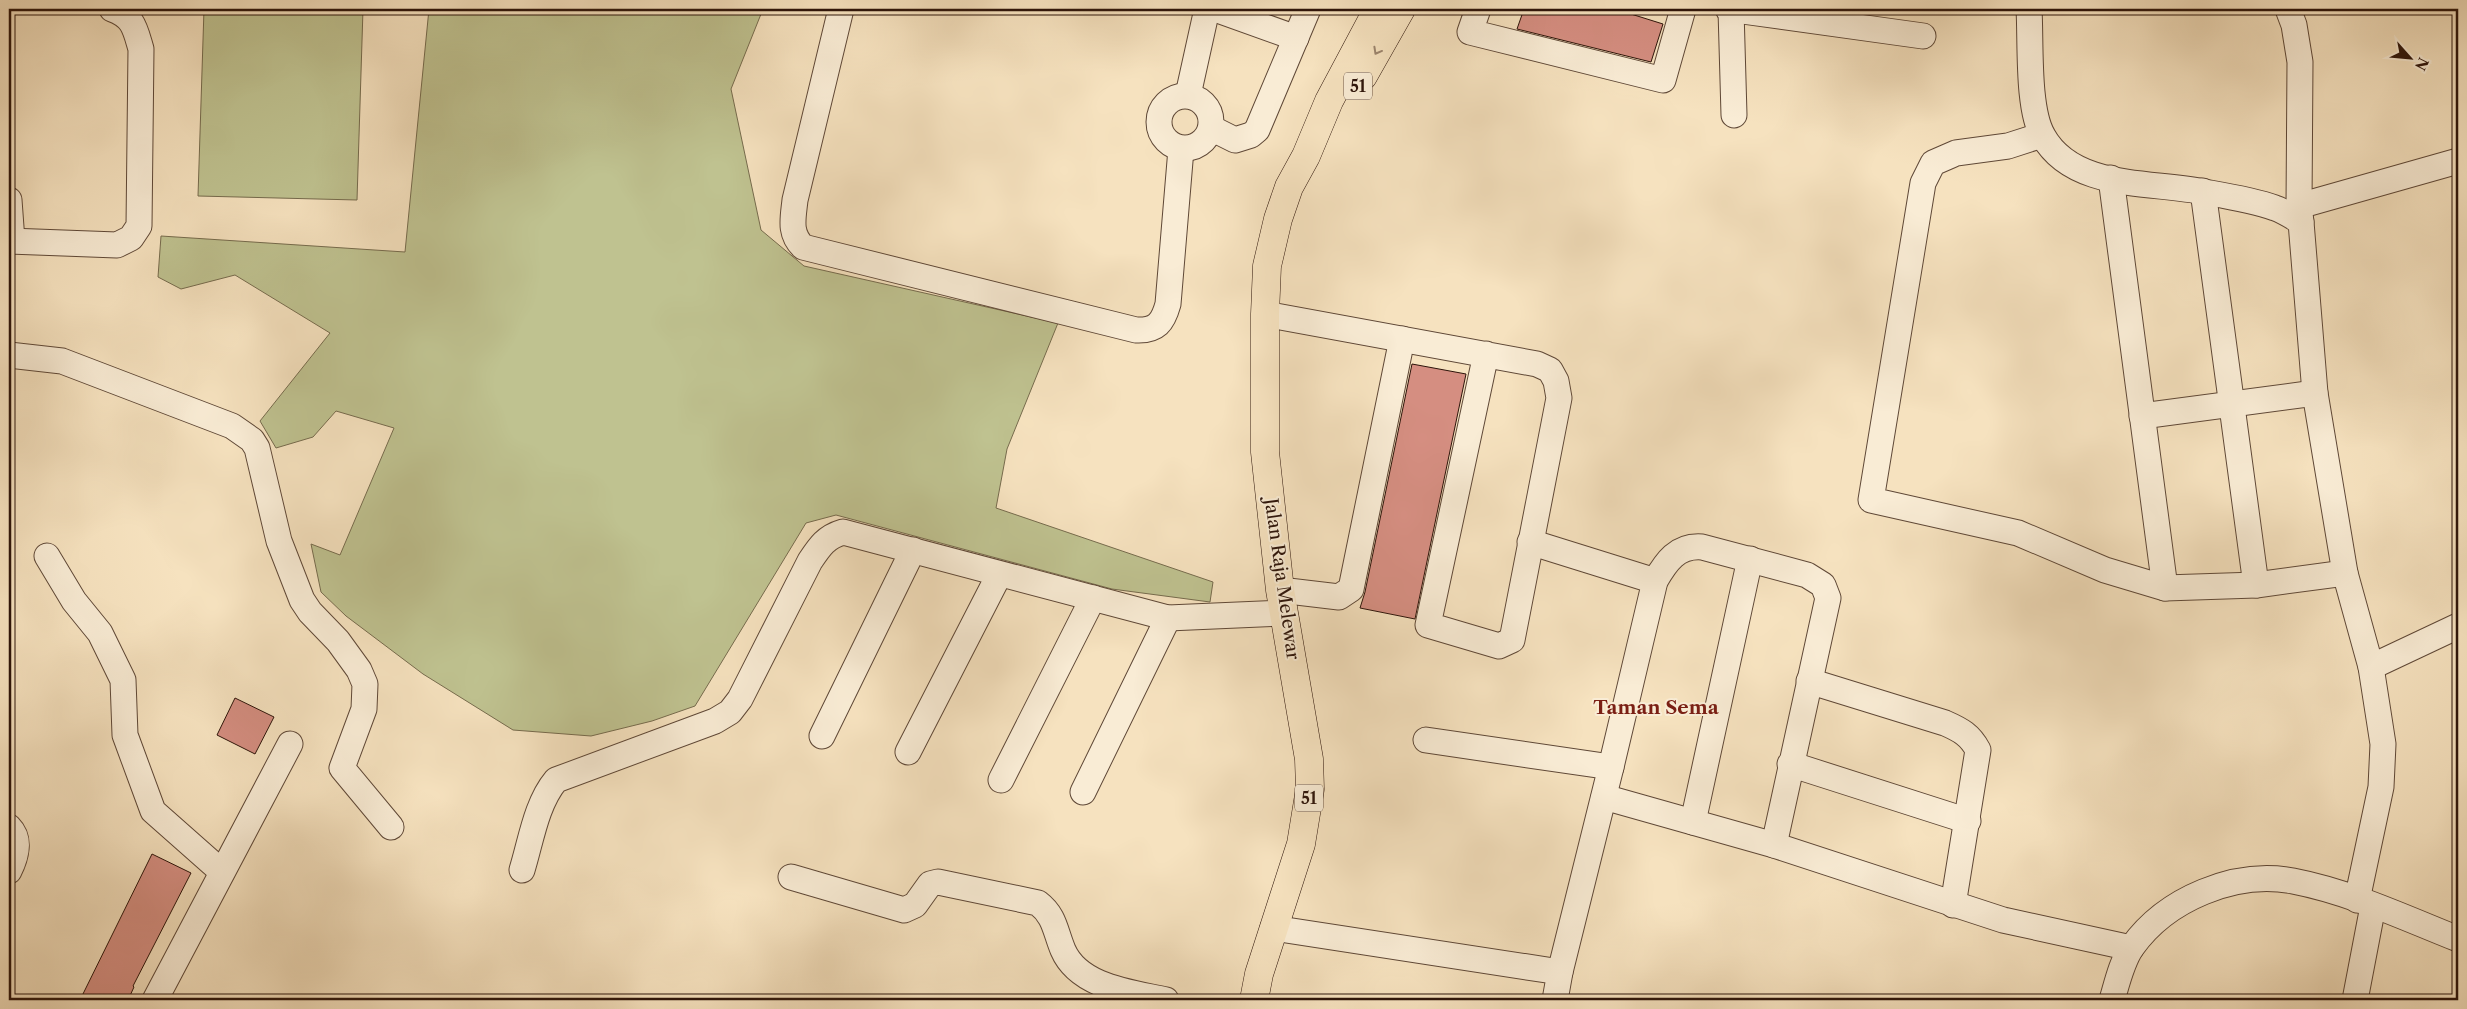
<svg xmlns="http://www.w3.org/2000/svg" width="2467" height="1009" viewBox="0 0 2467 1009" font-family="'Libre Caslon Text',serif">
<style>
.green{fill:#bfc290;stroke:#766b4d}
.building{fill:#d58e81;stroke:#2d140a}
.lines{fill:none;stroke-linecap:round;stroke-linejoin:round}
.minor-casing{stroke:#5f4837;stroke-width:27}
.highway-casing{stroke:#2d140a;stroke-width:29}
.minor{stroke:#f9ecd5;stroke-width:25}
.highway{stroke:#f6e2bf;stroke-width:28}
.oneway{stroke:#9c856e}
.labels{text-anchor:middle;stroke-width:4;stroke-linejoin:round;paint-order:stroke}
.shield{fill:#f9ecd5;stroke:#6a5547;stroke-width:1}
.shield-label{font-size:16px;font-weight:bold;fill:#2d140a}
.street-label{font-size:18px;fill:#2d140a;stroke:#f9ecd5}
.neighbourhood-label{font-size:19px;font-weight:bold;fill:#7a1f14;stroke:#f9ecd5}
</style>
<rect width="100%" height="100%" fill="#f6e2bf"/>
<filter id="stains"><feTurbulence type="fractalNoise" baseFrequency=".004" numOctaves="4"/><feColorMatrix values="0 0 0 0 .2 0 0 0 0 .09 0 0 0 0 .02 0 0 0 .5 -.17"/></filter>
<radialGradient id="worn" r=".72"><stop offset=".6" stop-color="#630" stop-opacity="0"/><stop offset="1" stop-color="#630" stop-opacity=".3"/></radialGradient>
<g class="green">
<path d="M204,9H363L357,200L198,196Z"/>
<path d="M429,9H763L731,89L761,230L804,266L1058,323L1007,449L996,508L1213,582L1210,602L1112,589L836,515L806,523L695,706L652,721L591,736L513,730L423,674L346,616L321,592L311,544L340,555L394,428L336,411L313,437L276,448L260,421L330,333L235,275L181,289L158,277L161,236L405,252Z"/>
</g>
<g class="building">
<path d="M1524,9H1615L1663,24L1651,62L1517,29Z"/>
<path d="M1412,364L1466,374L1415,619L1360,608L1365,592Z"/>
<path d="M235,698L274,717L255,754L217,735Z"/>
<path d="M152,854L191,873L133,986L134,987L128,1000H80Z"/>
</g>
<g class="lines">
<g class="minor-casing">
<g id="minor">
<path d="M841,9L795,200C793,219 789,233 803,247L1136,330C1157,331 1163,322 1168,304L1181,149"/>
<path d="M1215,9L1296,38"/>
<path d="M1478,9L1470,32L1663,80L1683,9"/>
<path d="M1728,9L1923,36"/>
<path d="M2029,9C2031,42 2027,109 2043,136C2073,190 2152,181 2204,192C2227,196 2253,200 2275,208C2284,211 2293,217 2301,222L2315,393L2345,573L2371,667L2383,744L2381,787L2357,900"/>
<path d="M2288,9L2294,25L2300,62L2299,206L2301,222"/>
<path d="M1731,10L1734,115"/>
<path d="M1188,95L1207,9"/>
<circle cx="1185" cy="122" r="26"/>
<path d="M1211,128L1235,140L1251,135L1257,130L1308,9"/>
<path d="M2042,135L2008,146L1956,153L1933,163L1923,183L1871,500L2018,533L2105,570L2165,588"/>
<path d="M2111,178L2165,588L2256,585L2345,573"/>
<path d="M2203,191L2256,585"/>
<path d="M9,200L12,241"/>
<path d="M2299,206L2458,161"/>
<path d="M9,241L117,245L131,238L139,226L141,49C135,29 134,17 112,9"/>
<path d="M1265,314L1537,364L1550,370L1556,381L1559,398L1512,640L1499,646L1428,625L1486,354"/>
<path d="M9,355L62,361L232,426L252,440L257,448L279,541L302,600L310,612L338,641L359,670L365,684L364,709L342,768L391,827"/>
<path d="M2142,416L2315,393"/>
<path d="M1530,542L1655,581"/>
<path d="M47,556L74,601L100,633L123,680L125,735L153,811L222,872"/>
<path d="M1280,590L1339,597L1351,589L1402,339"/>
<path d="M2371,667L2458,626"/>
<path d="M1809,681L1945,723C1961,730 1970,735 1978,750L1953,905"/>
<path d="M822,736L913,550"/>
<path d="M1426,740L1611,767"/>
<path d="M908,752L999,575"/>
<path d="M1790,764L1968,821"/>
<path d="M1001,780L1093,598"/>
<path d="M1083,792L1168,618"/>
<path d="M1604,797L1774,845L2003,920L2131,948"/>
<path d="M1693,822L1750,559"/>
<path d="M9,827C21,839 16,857 9,871"/>
<path d="M522,870C531,841 536,804 556,780L715,721L730,712L740,699L810,561C820,546 826,537 843,532L1168,618L1284,613"/>
<path d="M791,877L904,910L915,905L930,884L938,882L1038,903C1055,916 1055,931 1063,950C1079,987 1130,992 1166,1000"/>
<path d="M1273,928L1560,972"/>
<path d="M155,1000L290,744"/>
<path d="M1555,1000L1560,972L1611,767L1655,581C1666,562 1677,545 1702,547L1807,575L1823,585L1828,598L1774,845"/>
<path d="M2112,1000C2117,983 2122,961 2132,947C2166,899 2235,870 2293,881C2350,892 2405,918 2458,939"/>
<path d="M2355,1000L2373,906"/>
</g>
</g>
<g class="highway-casing">
<g id="highway">
<path d="M1363,76L1401,9"/>
<path d="M1254,1000L1259,974L1301,844L1310,789L1309,759L1280,590L1265,452V314L1267,266L1278,219L1289,187L1306,156L1329,101L1378,9"/>
</g>
</g>
<use href="#minor" class="minor"/>
<use href="#highway" class="highway"/>
</g>
<defs><path id="oneway-chevron" d="M-2-3.5L2.5 0L-2 3.5" fill="none" stroke-width="1.6" stroke-linecap="round" stroke-linejoin="round" transform="scale(1.25)"/></defs>
<use class="oneway" href="#oneway-chevron" transform="translate(1377 51) rotate(119)"/>
<g class="labels">
<g class="shield">
<rect x="1344" y="72.5" width="28" height="27" rx="4"/>
<rect x="1295" y="784.5" width="28" height="27" rx="4"/>
</g>
<g class="shield-label">
<text x="1358" y="92">51</text>
<text x="1309" y="804">51</text>
</g>
<g class="street-label">
<text transform="translate(1282 579) rotate(82)" y="6">Jalan Raja Melewar</text>
</g>
<g class="neighbourhood-label">
<text x="1656" y="714">Taman Sema</text>
</g>
</g>
<rect width="2467" height="1009" fill="none" stroke="#f6e2bf" stroke-width="30"/>
<rect x="10" y="10" width="2447" height="989" fill="none" stroke="#2d140a" stroke-width="2.5"/>
<rect x="15" y="15" width="2437" height="979" fill="none" stroke="#2d140a"/>
<g transform="translate(2410 58) rotate(117)" stroke="#f9ecd5" stroke-width="4" paint-order="stroke">
<path d="M0-4L9 19L0 12L-9 19Z" fill="#2d140a"/>
<text y="-8" font-size="14" font-weight="bold" text-anchor="middle" fill="#2d140a">N</text>
</g>
<rect width="100%" height="100%" filter="url(#stains)"/>
<rect width="100%" height="100%" fill="url(#worn)"/>
</svg>
